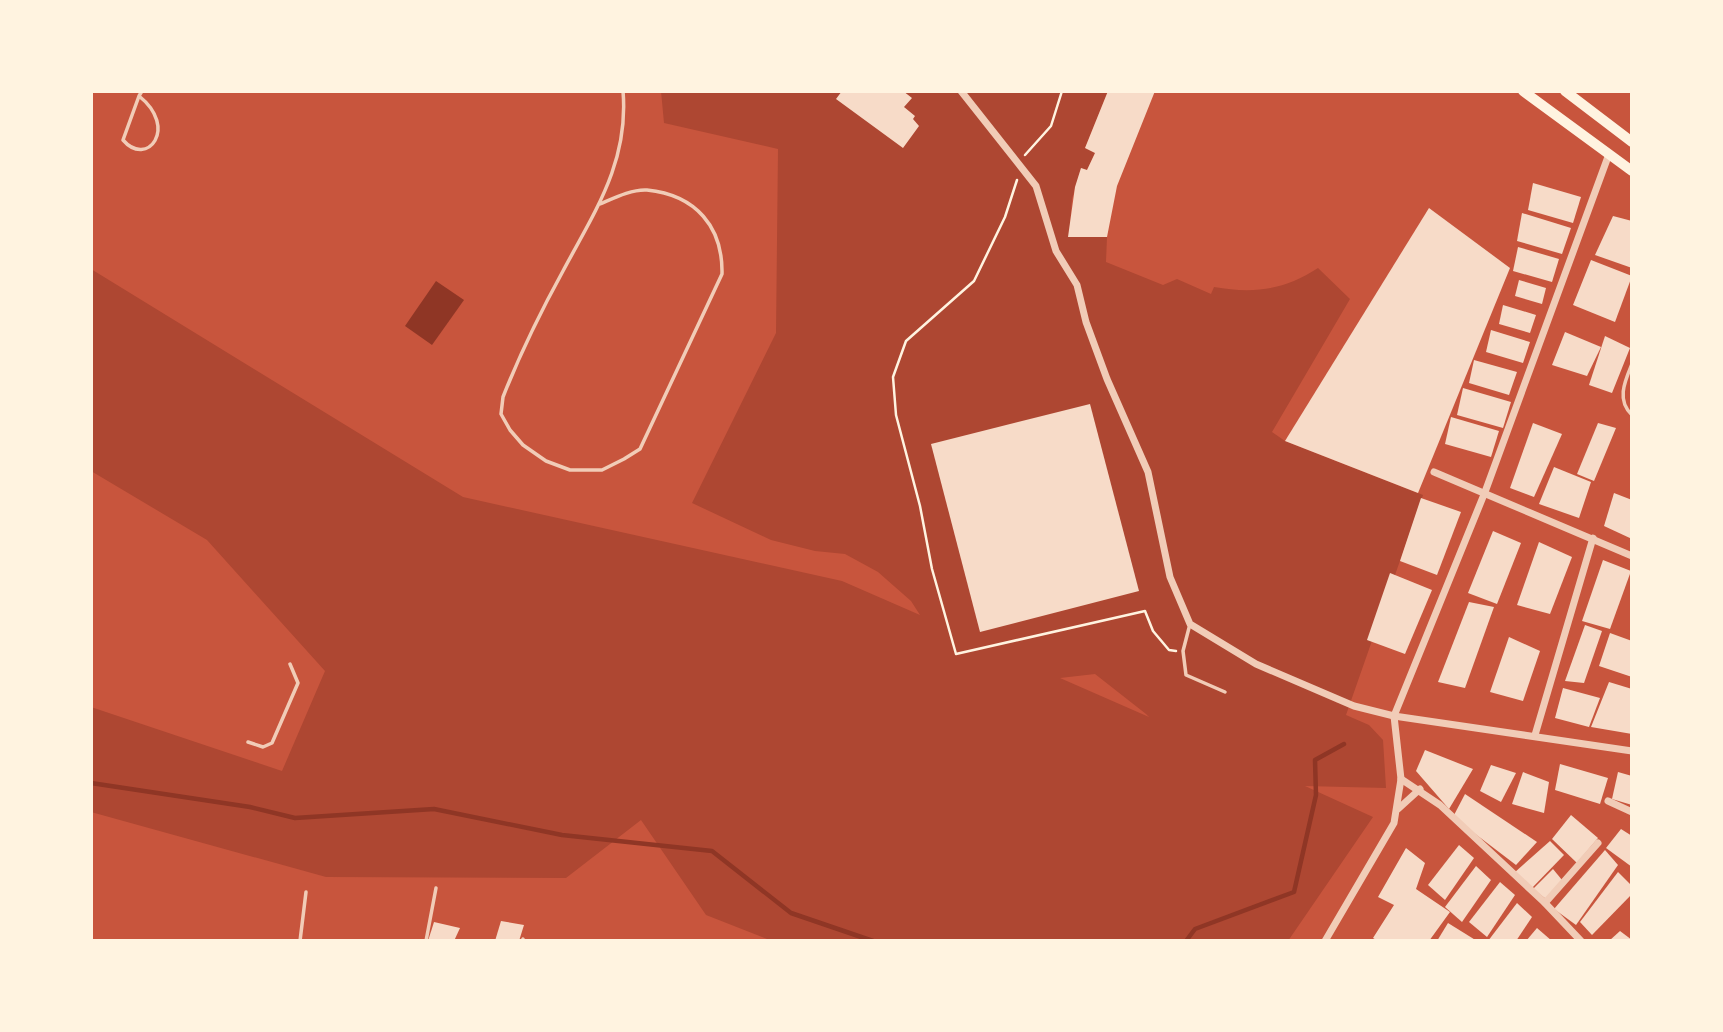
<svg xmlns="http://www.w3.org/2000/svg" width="1723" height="1032" viewBox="0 0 1723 1032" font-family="'IBM Plex Sans',sans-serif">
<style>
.green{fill:#ae4732;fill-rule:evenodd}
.water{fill:#8f3625}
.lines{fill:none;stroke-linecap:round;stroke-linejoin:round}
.stream{stroke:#8f3625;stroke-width:4.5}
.building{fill:#f7dbc8}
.path{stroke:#fff3e0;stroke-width:2.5}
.service{stroke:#f1ccb7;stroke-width:3.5}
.minor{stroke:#f1ccb7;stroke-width:7}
.secondary{stroke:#fff3e0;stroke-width:10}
</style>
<rect width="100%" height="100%" fill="#c8553d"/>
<path class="green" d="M661,91H1108L1085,148L1095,153L1087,170L1081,168L1072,199L1069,237H1107L1106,262L1163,285L1177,279L1211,294L1214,287C1254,294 1284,290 1318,268L1350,299L1272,432L1285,441L1423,495L1346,715L1369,725L1383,740L1386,788L1305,786L1373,817L1288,941H772L706,915L641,820L566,878L326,877L91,812V707L282,771L325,671L207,540L91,471V269L463,497L842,581L920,615L911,601L878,572L845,554L815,551L771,540L692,503L776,333L778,149L664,123ZM1095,674L1146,714L1149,717L1060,678Z"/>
<path class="water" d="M436,281L464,300L432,345L405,326Z"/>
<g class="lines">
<g class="stream">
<path d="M91,783L250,807L295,818L434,809L562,835L712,851L791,913L873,941"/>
<path d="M1186,941L1195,929L1294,892L1316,795L1315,760L1344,744"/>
</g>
</g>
<g class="building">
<path d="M842,91H903L912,98L904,107L915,116L913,119L919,126L903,148L836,99Z"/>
<path d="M1108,91H1155L1117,186L1107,237H1068L1075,187L1081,168L1087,170L1095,153L1085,148Z"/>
<path d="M1533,183L1581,197L1573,223L1528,210Z"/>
<path d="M1429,208L1510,268L1418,493L1285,441Z"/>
<path d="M1522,213L1571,228L1562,254L1517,241Z"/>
<path d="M1613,216L1632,221V268L1595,255Z"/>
<path d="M1518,247L1559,259L1552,282L1513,271Z"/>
<path d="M1591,260L1632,276L1615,322L1573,305Z"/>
<path d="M1519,280L1546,288L1542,304L1515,296Z"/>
<path d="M1503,305L1536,315L1530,333L1499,324Z"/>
<path d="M1491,330L1530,342L1523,363L1486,352Z"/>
<path d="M1565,332L1601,347L1587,376L1552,365Z"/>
<path d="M1605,336L1630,348L1612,393L1589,385Z"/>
<path d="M1474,360L1517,372L1509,395L1469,383Z"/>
<path d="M1463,388L1511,402L1503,428L1457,415Z"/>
<path d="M1090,404L1139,591L980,632L931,444Z"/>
<path d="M1451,417L1499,431L1491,457L1445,444Z"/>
<path d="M1533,423L1562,434L1534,497L1510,488Z"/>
<path d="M1598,423L1616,428L1594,481L1577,474Z"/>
<path d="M1554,467L1591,482L1579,518L1539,504Z"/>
<path d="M1614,493L1632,500V539L1604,526Z"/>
<path d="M1421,498L1461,512L1437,575L1400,561Z"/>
<path d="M1493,531L1521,543L1497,604L1468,593Z"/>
<path d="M1539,542L1572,557L1550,614L1517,605Z"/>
<path d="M1603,560L1631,571L1610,629L1582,621Z"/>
<path d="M1390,573L1432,590L1405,654L1367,640Z"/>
<path d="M1469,602L1494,607L1465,688L1438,682Z"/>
<path d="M1585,625L1602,631L1584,683L1565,681Z"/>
<path d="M1610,633L1632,641V677L1599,666Z"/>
<path d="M1509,637L1540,651L1523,701L1490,692Z"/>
<path d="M1609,682L1632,689V734L1591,727Z"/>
<path d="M1563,688L1600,698L1589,727L1555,718Z"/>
<path d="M1425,750L1473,769L1449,809L1416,771Z"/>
<path d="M1560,764L1608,778L1600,804L1555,790Z"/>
<path d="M1491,765L1516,773L1501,802L1480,791Z"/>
<path d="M1523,772L1549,782L1544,813L1512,804Z"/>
<path d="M1618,772L1632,776V805L1612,799Z"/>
<path d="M1465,794L1537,842L1516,865L1453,817Z"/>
<path d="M1571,815L1598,838L1577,863L1552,839Z"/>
<path d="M1621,829L1632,836V867L1606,848Z"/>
<path d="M1550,841L1564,855L1531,889L1514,873Z"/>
<path d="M1459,845L1474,858L1445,900L1428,885Z"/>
<path d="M1406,848L1425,863L1416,889L1450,912L1429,941H1378L1373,938L1394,905L1378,897Z"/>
<path d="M1605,850L1618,865L1576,925L1554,909Z"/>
<path d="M1476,866L1491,880L1462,922L1445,907Z"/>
<path d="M1553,869L1562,880L1546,899L1533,889Z"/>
<path d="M1618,872L1632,886V894L1592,935L1580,922Z"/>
<path d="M1500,882L1515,895L1487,937L1469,922Z"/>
<path d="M1517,903L1532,917L1516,941H1488Z"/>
<path d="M501,921L524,925L519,941H495Z"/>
<path d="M434,922L460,928L454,941H428Z"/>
<path d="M1448,923L1477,941H1437Z"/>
<path d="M1537,928L1552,941H1526Z"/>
<path d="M1620,931L1632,940V941H1609Z"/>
</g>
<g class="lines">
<g class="path">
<path d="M1025,155L1051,126L1062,91"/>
<path d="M1017,180L1005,217L974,281L906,341L893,377L896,415L920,506L932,569L956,654L1145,611L1153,631L1169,650L1176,651"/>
</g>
<g class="service">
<path d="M139,96C179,128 147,168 123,140L139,96L142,91"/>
<path d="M600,204C614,198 632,189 647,190C696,195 723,227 722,274L640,449L624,459L602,470H570L546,461L523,445L510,430L501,414L503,397C520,354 541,311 563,271C595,211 629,162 623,91"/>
<path d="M1632,364C1625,381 1616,400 1632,415"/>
<path d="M1190,624L1183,651L1186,675L1225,692"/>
<path d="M248,742L263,747L272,743L298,683L290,664"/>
<path d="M300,941L306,892"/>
<path d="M426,941L436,888"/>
<path d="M522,941L523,939"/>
</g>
<g class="minor">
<path d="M961,91L1036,186L1056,251L1077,285L1086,322L1107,379L1148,472L1170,577L1190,624L1256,664L1354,706L1394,716L1632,751"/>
<path d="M1434,472L1632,556"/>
<path d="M1535,735L1593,538"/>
<path d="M1401,779L1440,805L1545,903L1581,941"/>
<path d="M1608,801L1632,812"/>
<path d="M1398,809L1420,789"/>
<path d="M1545,903L1598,843"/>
<path d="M1325,941L1394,823L1401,779L1394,716L1485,492L1609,154"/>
</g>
<g class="secondary">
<path d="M1523,91L1632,171"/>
<path d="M1565,91L1632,142"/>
</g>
</g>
<rect width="1723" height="1032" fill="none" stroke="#fff3e0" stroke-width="186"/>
</svg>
